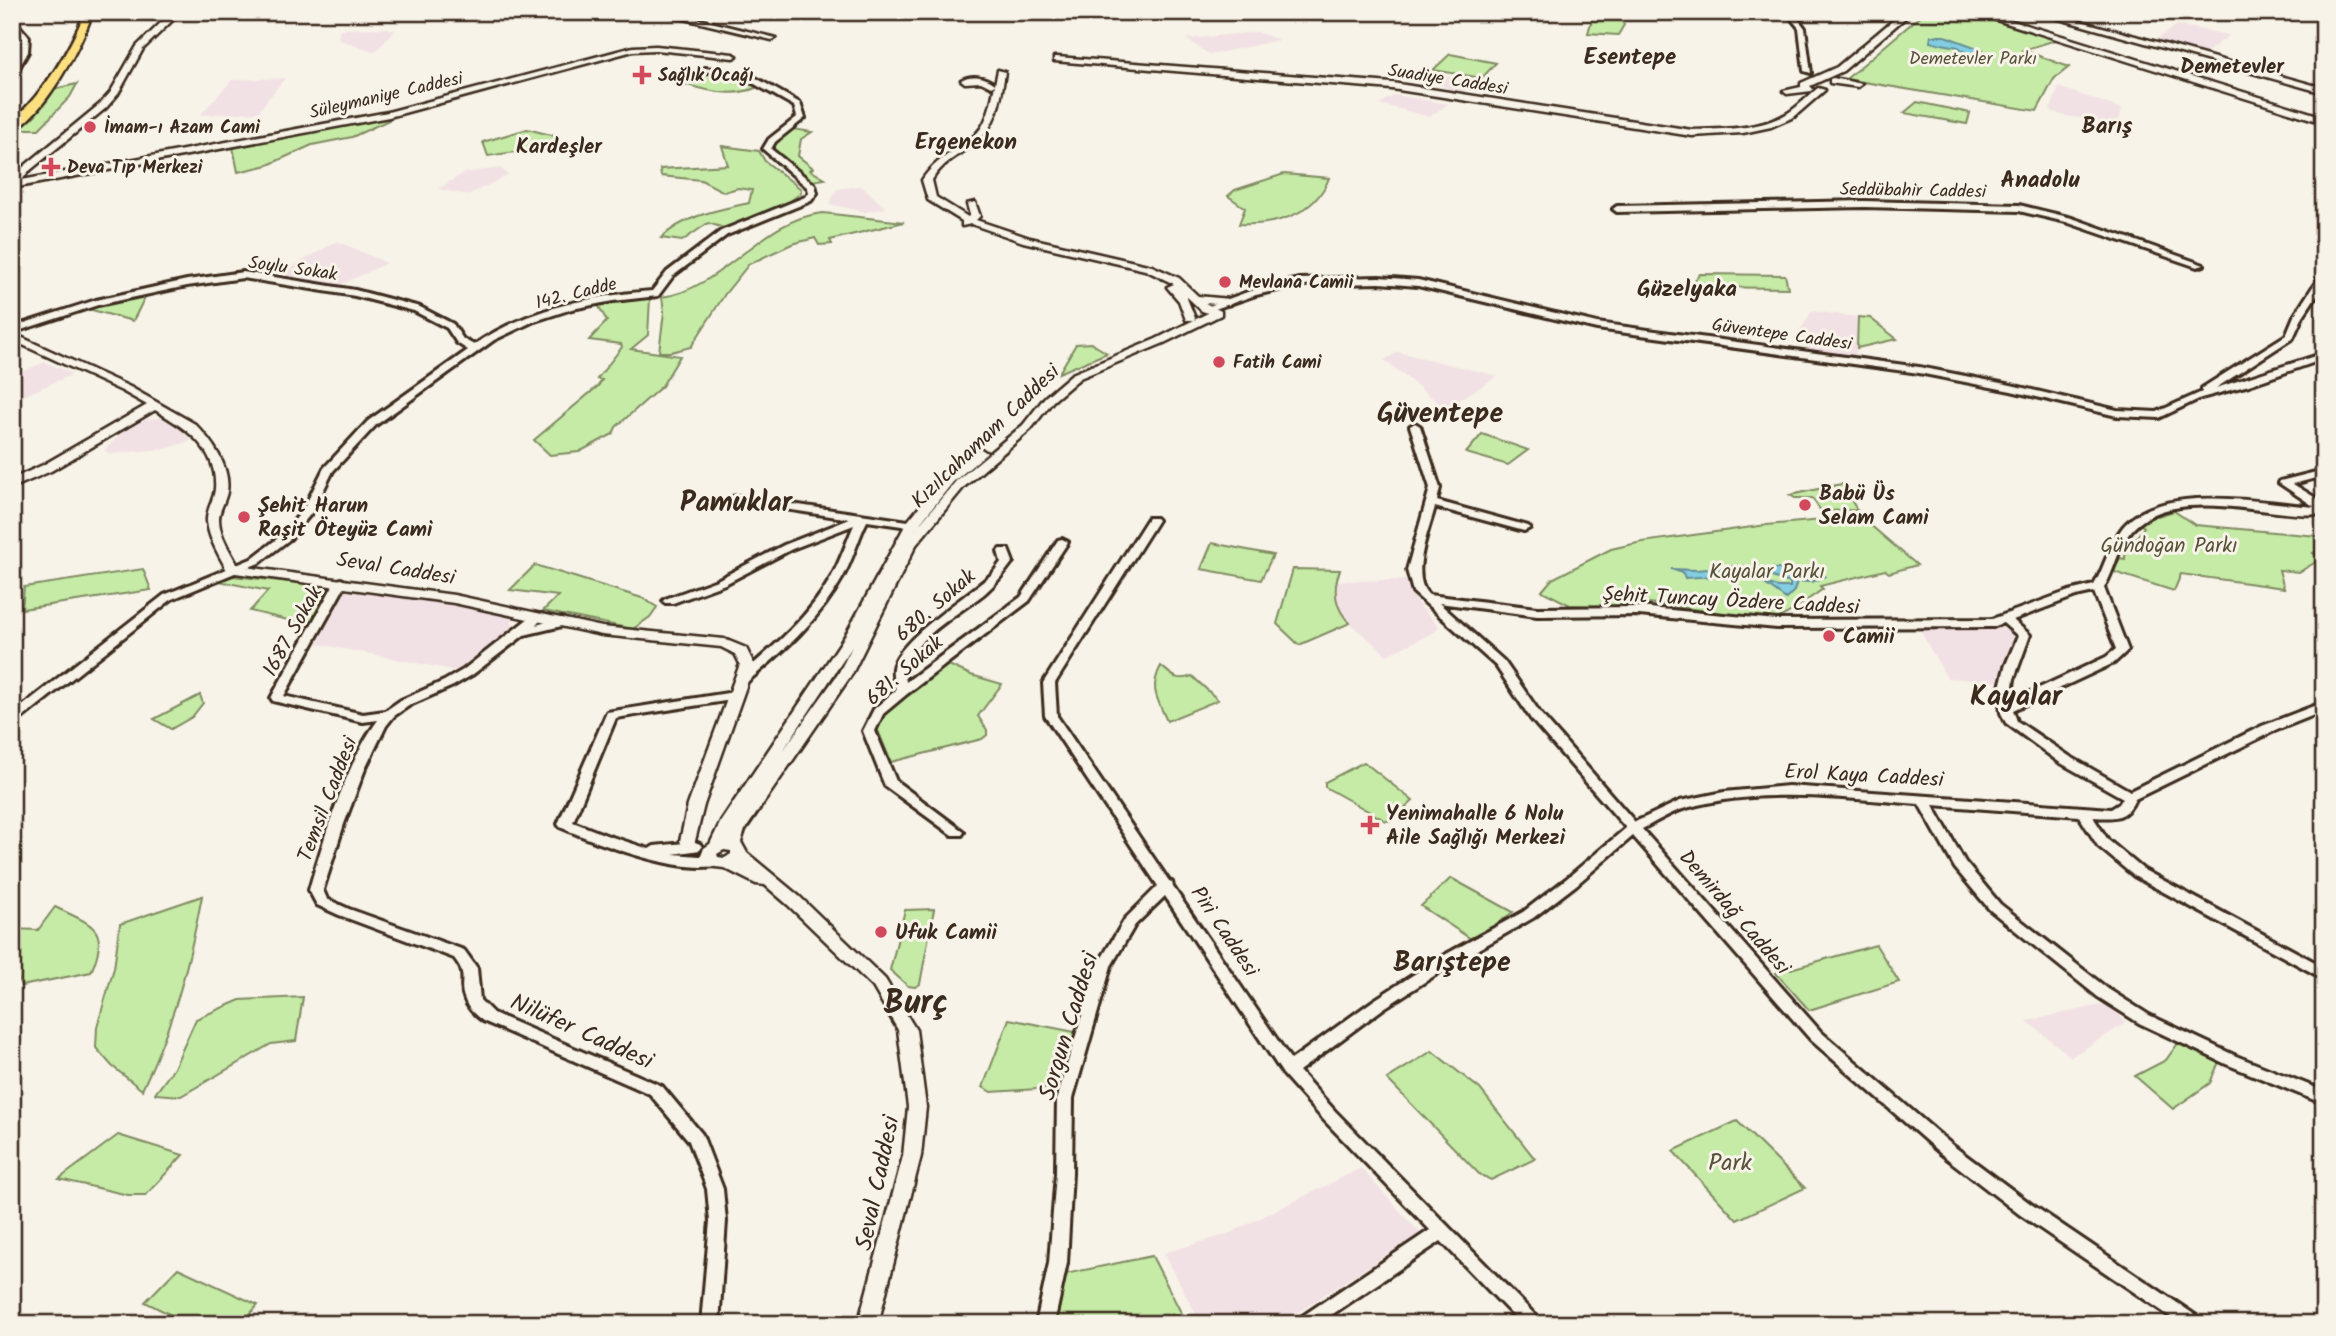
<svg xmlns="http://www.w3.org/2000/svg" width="2336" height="1336" viewBox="0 0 2336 1336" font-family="Kalam,sans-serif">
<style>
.built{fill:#f2e1e4}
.green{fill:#c5eba6;stroke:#808a62;stroke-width:2}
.water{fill:#82cde2;stroke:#668c94;stroke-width:2}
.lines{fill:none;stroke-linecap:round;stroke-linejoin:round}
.tertiary-casing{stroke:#3b2a1e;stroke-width:6}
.secondary-casing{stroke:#3b2a1e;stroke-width:5}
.primary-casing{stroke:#3b2a1e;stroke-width:5}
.tertiary{fill:#f7f3e8;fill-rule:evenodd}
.secondary{fill:#f7f3e8;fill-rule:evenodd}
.primary{fill:#fce080;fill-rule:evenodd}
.poi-dot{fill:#d1495b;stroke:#f7f3e8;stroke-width:2.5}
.labels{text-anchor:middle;stroke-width:6;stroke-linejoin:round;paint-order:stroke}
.far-park-label{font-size:18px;fill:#575139;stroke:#f7f3e8}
.far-poi-label{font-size:18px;font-weight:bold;fill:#3b2a1e;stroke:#f7f3e8;text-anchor:start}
.far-street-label{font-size:18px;fill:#3b2a1e;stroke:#f7f3e8}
.far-quarter-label{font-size:21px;font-weight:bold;fill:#3b2a1e;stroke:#f7f3e8}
.street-label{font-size:21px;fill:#3b2a1e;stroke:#f7f3e8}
.poi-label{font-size:21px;font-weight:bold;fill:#3b2a1e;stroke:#f7f3e8;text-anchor:start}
.park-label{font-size:21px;fill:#575139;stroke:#f7f3e8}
.far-district-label{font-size:23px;font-weight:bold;fill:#3b2a1e;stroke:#f7f3e8}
.near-street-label{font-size:24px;fill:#3b2a1e;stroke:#f7f3e8}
.near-park-label{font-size:24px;fill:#575139;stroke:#f7f3e8}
.district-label{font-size:28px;font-weight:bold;fill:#3b2a1e;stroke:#f7f3e8}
.near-district-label{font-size:33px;font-weight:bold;fill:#3b2a1e;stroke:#f7f3e8}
</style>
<rect width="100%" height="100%" fill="#f7f3e8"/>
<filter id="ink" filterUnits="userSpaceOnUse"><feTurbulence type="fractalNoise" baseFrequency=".0143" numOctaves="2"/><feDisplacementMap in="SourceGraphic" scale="14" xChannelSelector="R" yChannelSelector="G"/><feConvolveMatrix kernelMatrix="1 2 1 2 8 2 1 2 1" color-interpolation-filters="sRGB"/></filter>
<g filter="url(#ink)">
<g class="built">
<path d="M2177,25L2229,35L2205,54L2154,41Z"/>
<path d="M388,28L395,31L375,52L338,39L340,29Z"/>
<path d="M1257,32L1279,40L1210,55L1186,39Z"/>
<path d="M1422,73L1477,80L1466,91L1448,89Z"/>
<path d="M285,78L258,112L200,115L232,80Z"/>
<path d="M2059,87L2122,109L2118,124L2060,115L2050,110Z"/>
<path d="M1395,95L1448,104L1430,117L1379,104Z"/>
<path d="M501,168L508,175L468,195L438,189L464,173Z"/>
<path d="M858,186L863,187L886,208L865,212L829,204L837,189Z"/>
<path d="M337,241L387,263L334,288L275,277Z"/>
<path d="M1812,311L1858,317L1856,357L1813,353L1804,345L1799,339L1800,330Z"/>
<path d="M1398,352L1498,376L1451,405L1440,404L1384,360Z"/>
<path d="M45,362L73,374L12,401V376Z"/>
<path d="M160,418L171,421L192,440L166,449L108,454L105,450L129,425L147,419Z"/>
<path d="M1407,580L1418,604L1439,626L1435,632L1387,655L1346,620L1334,595L1335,581Z"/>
<path d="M350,587L399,594L511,617L513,628L457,671L318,644L335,603Z"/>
<path d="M2001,627L2014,635L2001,682L1947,678L1919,629Z"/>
<path d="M2110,1003L2126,1023L2071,1057L2027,1021Z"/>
<path d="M1361,1168L1420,1233L1280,1324H1201L1164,1253L1228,1234Z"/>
</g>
<g class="green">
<path d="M1925,12H1969L2056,40L2023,50L2069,67L2054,79L2037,111L1846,79Z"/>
<path d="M1593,15L1620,17L1624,25L1618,35L1588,33Z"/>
<path d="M1450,54L1496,63L1482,78L1433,70Z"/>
<path d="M708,73L758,87C733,98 709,91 683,84Z"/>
<path d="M77,84L70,97L39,129H16L54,89Z"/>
<path d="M1917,102L1970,113L1967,124L1904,113Z"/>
<path d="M388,116L389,120L352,137L312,145L268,165L238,172L233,147Z"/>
<path d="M527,129L559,137L555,145L549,147L488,156L483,142Z"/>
<path d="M793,129L812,132L801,139L798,156L813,168L810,170L825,179L812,181L773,151L775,143Z"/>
<path d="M722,146L759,151L765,161L801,189V193L785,205L724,228L708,223L682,241L661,238C685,215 718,210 749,203L752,190L738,188L724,192L701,180L661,176L660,169L728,165Z"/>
<path d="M1284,174L1329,178C1315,215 1275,226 1239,224L1245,208L1228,196L1235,190Z"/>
<path d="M823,213L904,222L830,240L832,244L819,245L815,238L792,244L749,264L725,294L691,347L671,352H659L664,312L662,297C723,289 761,219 823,213Z"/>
<path d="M1700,274L1785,275L1788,288L1696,287L1693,282Z"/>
<path d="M146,295L133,321L88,309L92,307Z"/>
<path d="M650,298L648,335L631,349L680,356L662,386L616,427L613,434L579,452L550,455L534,440L598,386L602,380L597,379L622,347L621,344L589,340L607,321L598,305Z"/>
<path d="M1858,317L1870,318L1897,339L1857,348Z"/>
<path d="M1091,343L1107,353L1059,373L1076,344Z"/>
<path d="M1482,434L1528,450L1508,465L1466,453Z"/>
<path d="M1842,484L1857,510L1821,511L1812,498H1795L1790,495Z"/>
<path d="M2174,511L2195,525L2318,536L2324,538V549L2313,553L2321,559L2299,572L2279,570L2284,588L2181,574L2174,591L2114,572L2120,558L2125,559L2126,542L2132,543L2144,527L2140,524L2153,513L2158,516Z"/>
<path d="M1855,517L1862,518L1917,565L1889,573L1885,570L1820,586L1823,589L1787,614L1774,620L1641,602L1616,607L1570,605L1542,591L1552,579L1611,549L1642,542L1767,525Z"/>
<path d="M1212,543L1273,555L1261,580L1201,569Z"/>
<path d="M535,565L642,598L657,607L650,617L633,629L543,611L558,596L510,590Z"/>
<path d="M143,569L151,590L22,609L24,587Z"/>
<path d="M1293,569L1340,570C1332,589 1335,609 1350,623L1299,645L1277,624Z"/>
<path d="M232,576L331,586L313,626L250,611L268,591L219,581Z"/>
<path d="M944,663L971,675L1002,684L978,716L987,730V735L982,739L891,762L877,728L881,713Z"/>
<path d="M1161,666C1173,676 1177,682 1192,676L1218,700L1167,721C1157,699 1149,688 1161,666Z"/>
<path d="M200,695L203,703L192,717L171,729L154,719Z"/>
<path d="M1364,762L1413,801L1392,820L1386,821L1325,787V782Z"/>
<path d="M1451,878L1513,912L1474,941L1421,906Z"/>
<path d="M202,896C188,969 174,1022 142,1090L112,1066L96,1048L97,1027L114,968L120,924Z"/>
<path d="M55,907C92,925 111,927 91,972L21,986L18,978L12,977V929L38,930Z"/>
<path d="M934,909L920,984L915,987L908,986L890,970L905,910Z"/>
<path d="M1876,945L1899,982L1809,1010L1776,973Z"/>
<path d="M303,997L296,1041L271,1044L181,1096L155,1094L174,1068L196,1019L240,1000Z"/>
<path d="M1009,1019L1075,1032L1060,1082L1052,1088L991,1092L983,1087Z"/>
<path d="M2181,1039L2213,1054L2219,1062L2210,1083L2173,1109L2135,1076L2166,1060Z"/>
<path d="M1432,1051L1480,1089L1535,1159L1491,1180L1480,1175L1387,1079Z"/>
<path d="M1737,1121L1805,1188L1737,1220L1673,1151Z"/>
<path d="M118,1135L183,1155L146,1195H128L59,1179Z"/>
<path d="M1152,1256L1187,1324H1051L1065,1274Z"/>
<path d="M178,1268L258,1305L241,1324H189L145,1302Z"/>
</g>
<g class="water">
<path d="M1931,36H1945L1983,50L1988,55L1971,57L1958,47L1930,42Z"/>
<path d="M1735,566L1822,572L1825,576L1812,582L1811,578L1817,577L1816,573L1797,572L1799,577L1809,582L1797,581L1794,591L1786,599L1762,582L1778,587H1790V583L1769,576L1760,580L1748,574L1756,571C1746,565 1731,567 1721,572L1727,574L1742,571L1746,574L1685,578L1683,573L1671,569L1697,570Z"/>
</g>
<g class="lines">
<g class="tertiary-casing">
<g id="tertiary">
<path d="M1786,12H1793L1805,28L1811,73L1804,71L1799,28Z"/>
<path d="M12,18L29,37L28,52L16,73L12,75C12,62 20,52 22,37L12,25Z"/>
<path d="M705,68L749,74L800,103L805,118L775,142L771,149L815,185L817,193L811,201L727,235L673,276L658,296L613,301L572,309L532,322L494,340L376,425L333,471L313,511L290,539L259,563L172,599L16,723L12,724V714L164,595L251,559L282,535L303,510L324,468L368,421L468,350L457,343L447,328L414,311L355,296L243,278L187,286L98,305L12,333V327L96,300L187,280L243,272L355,290L420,307L453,324L463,339L474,345C526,309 590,296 652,291L667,272L721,231L805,197L809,193L808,188L763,149L769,139L797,117L794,106L744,78L708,72L704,70Z"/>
<path d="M1864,201L2019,205L2072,218L2204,265L2197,267L2066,222L2019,211L1864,207L1617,212L1613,209L1617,206Z"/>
<path d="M2324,273V284L2303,316L2293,338L2216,388L2324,353V359L2249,385L2201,398L2159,418L2117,416L2011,391L1919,373L1597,329L1418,286L1379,283L1299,285L1256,295L1209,311L1206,312L1201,309L1250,291L1299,279L1379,277L1418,280L1597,323L1919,367L2011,385L2117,410L2157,412L2202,392V388L2286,335L2294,316L2321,274Z"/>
<path d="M1415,423L1420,426L1440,488L1437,501L1528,526L1530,528L1524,531L1435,507C1429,530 1409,577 1429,595L1537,608L1639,607L1777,620L1992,619L2069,591L2094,585C2105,567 2109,544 2123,527C2161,482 2263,503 2315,507L2279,483L2280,481L2324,470V476L2293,484L2324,503V514C2269,519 2175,483 2132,530C2118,546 2115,570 2104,588L2128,650L2114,663L2013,710L2017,721L2069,756L2130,791L2262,726L2324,702V711L2272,732L2135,799C2126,820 2114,818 2093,817L2108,840L2144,870L2324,967V979L2134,876L2098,846L2079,816L1933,805L1965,862L2000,904L2108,989L2149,1015L2236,1056L2324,1091V1104L2226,1064L2139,1023L2098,997L1990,910L1955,868L1919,804C1841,798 1762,787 1686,808C1671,812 1656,822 1642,829L1821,1032L1952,1145L2031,1204L2201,1319L2204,1324H2181L2019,1214L1940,1153L1811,1040L1633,836L1576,885L1533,918L1451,965L1384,1008L1299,1071L1335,1111L1539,1319L1542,1324H1521L1441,1241L1318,1324H1295L1298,1319L1430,1230L1323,1119L1283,1074L1165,896L1135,925L1111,966L1073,1098L1072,1173L1067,1263L1054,1324H1036L1049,1263L1056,1173L1057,1098L1097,966L1125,919L1158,886L1045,716L1043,683L1148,518H1156L1158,520L1055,683L1057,716L1169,881L1172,882L1173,887L1291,1060L1374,1000L1441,957L1523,912L1566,879L1626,828L1531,719L1496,666L1413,592L1407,570L1430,488L1410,426ZM2094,592L2116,649L2106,657L2011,701L2014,679L2030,635L2013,620L2076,596ZM1439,603L1537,616L1639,615L1777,628L1993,627L2003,623L2018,636L2005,667L1999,691L2001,713L2006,723L2059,762L2123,798L2119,804L2111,809L1788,786L1724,792L1680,801L1635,822L1540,713L1504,661Z"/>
<path d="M737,496L922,523L928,526L922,529L867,521C858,539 853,559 843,577C820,619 784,651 747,682H739L737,679L739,676C774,647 810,616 832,576C841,559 847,541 854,525L792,549L725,584L673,603H665L663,601L665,599L717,580L784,545L850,519L733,501L732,499L733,497Z"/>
<path d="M1062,539L1068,542L1029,601L907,694L883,714L875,731L896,781L964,832L962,835H952L885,786L863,731L874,709L896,690C894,683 892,676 893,668C898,639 970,595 993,573L1001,562L998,551L1000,549H1008L1013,562L1011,564C1003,575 995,584 985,593C960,614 898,645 906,682L1021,597L1058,540Z"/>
<path d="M341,579L347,582L284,696L363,714L385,711L401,700L444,681L463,670L534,614H542L544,617L536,625L562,618L568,622L566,625L524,635L472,675L453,686L410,705L394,716L386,726L365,769L344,824L323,890L327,899L349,909L464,950L477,968L480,1000L493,1013L662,1086L702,1134L723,1189L726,1221L719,1324H701L710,1221L707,1189L689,1141L650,1094L483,1021C475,1015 468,1009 465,1000C457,981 470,978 454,958L339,915L317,905L309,890C323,841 347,761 378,720L363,722L273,701L271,698L335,582Z"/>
<path d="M734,692L740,696L738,699L616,718L573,822L606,835L649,849L654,846L695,842L700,844L702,847L700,850L673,854L713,857L718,859L720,862L718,865C680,875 596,843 560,827L558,824L607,712Z"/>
</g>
</g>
<g class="secondary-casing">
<g id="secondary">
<path d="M172,12H181L143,49L118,94L106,108L28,172L22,180L388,112L633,47L656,46L733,54L737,56L733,58L656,50L633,51L389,117L18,187L12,191V181L22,168L100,104L110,93L137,46Z"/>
<path d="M655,12H670L776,38L772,40Z"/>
<path d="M1903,12H1912L1843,71L1810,86L1813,89L1812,91L1787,94L1783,91L1801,87V83L1837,67Z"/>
<path d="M1971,12H1984L2324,117V123Z"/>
<path d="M2034,12H2048L2324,88V93Z"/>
<path d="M1057,57L1392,83L1692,130C1724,129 1760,130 1788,113C1799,106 1808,96 1818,88L1825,90L1794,117L1771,127L1743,133L1692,136L1392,89L1054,61V57Z"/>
<path d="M998,70L1005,72C1001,99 997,128 973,145C957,156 942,163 932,180L936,197L968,217L970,215L967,204L975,202L980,216L976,220L1030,238L1152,266L1179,278L1198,296L1229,299L1234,302L1229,305L1205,303L1221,311V315L1164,343L1080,378L1053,401L1031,429L964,487L916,545L852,674L745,830L741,842L747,853L800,897L885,979L916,1030L926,1107L921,1156L878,1324H858L903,1156L908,1107L898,1030L873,987L788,905L765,885L756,884L724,868L707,866L701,856L704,848L710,844L721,821L845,636L907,522L945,476L977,450L981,449L987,453L953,482L914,531L956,481L1023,425L1045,397L1072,374L1156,339L1208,313L1202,311L1186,296L1195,318L1194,320H1186L1179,301L1167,287L1174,284L1145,270L1023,242L971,224L962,226V221L928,200L922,180C940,152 965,150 981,128C989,116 992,99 995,85L991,87L981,82L965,83L961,80C971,74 985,76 995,84ZM852,647L838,674L782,752ZM724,850L731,851V854L725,858L718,857L717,854Z"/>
<path d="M1833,78L1862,84L1858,87L1830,83V79Z"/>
<path d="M12,333L130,387L195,424C212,441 231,467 227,492C225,502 219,510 219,519C219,536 231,552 238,566L454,595L602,627L724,639L746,648L754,664L704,805L694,845H682L680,841L688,805L740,664L735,654L721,647L602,635L454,603L228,572C220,557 208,538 207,521C206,510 214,500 215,489C218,448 185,428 155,410L51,471L12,488V479L43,465L147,405L122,391L12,340Z"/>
</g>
</g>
<g class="primary-casing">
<path id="primary" d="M85,12H93C81,46 45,115 12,131V122C45,90 68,55 85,12Z"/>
</g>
<use href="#tertiary" class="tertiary"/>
<use href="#secondary" class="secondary"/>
<use href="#primary" class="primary"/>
</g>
</g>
<g class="poi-dot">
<path d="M638.5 64.5h7v7h7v7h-7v7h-7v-7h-7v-7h7z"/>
<circle cx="90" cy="127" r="7"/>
<path d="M47.5 156.5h7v7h7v7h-7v7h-7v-7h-7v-7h7z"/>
<circle cx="1225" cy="282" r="7"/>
<circle cx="1219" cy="362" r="7"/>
<circle cx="1805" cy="505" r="7"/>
<circle cx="244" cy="517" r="7"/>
<circle cx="1829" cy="636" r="7"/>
<path d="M1366.5 814.5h7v7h7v7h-7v7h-7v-7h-7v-7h7z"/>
<circle cx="881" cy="932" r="7"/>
</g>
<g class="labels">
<g class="far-park-label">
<text x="1973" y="64">Demetevler Parkı</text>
</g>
<g class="far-poi-label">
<text x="658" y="81">Sağlık Ocağı</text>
<text x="104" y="133">İmam-ı Azam Cami</text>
<text x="67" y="173">Deva Tıp Merkezi</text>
<text x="1239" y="288">Mevlana Camii</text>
<text x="1233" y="368">Fatih Cami</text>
</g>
<g class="far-street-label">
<text transform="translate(1448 79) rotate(9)" y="6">Suadiye Caddesi</text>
<text transform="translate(386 95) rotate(-13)" y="6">Süleymaniye Caddesi</text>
<text transform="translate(1913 190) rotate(1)" y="6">Seddübahir Caddesi</text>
<text transform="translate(293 268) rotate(8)" y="6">Soylu Sokak</text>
<text transform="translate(576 293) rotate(-14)" y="6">142. Cadde</text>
<text transform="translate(1782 334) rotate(8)" y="6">Güventepe Caddesi</text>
</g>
<g class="far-quarter-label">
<text x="2232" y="73">Demetevler</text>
<text x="559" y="153">Kardeşler</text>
</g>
<g class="street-label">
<text transform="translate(985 436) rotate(-44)" y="7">Kızılcahamam Caddesi</text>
<text transform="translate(396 568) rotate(9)" y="7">Seval Caddesi</text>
<text transform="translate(1731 600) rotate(3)" y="7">Şehit Tuncay Özdere Caddesi</text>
<text transform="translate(935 605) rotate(-41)" y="7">680. Sokak</text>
<text transform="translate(292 631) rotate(-61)" y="7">1687 Sokak</text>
<text transform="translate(904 670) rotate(-41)" y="7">681. Sokak</text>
<text transform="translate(1864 775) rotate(3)" y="7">Erol Kaya Caddesi</text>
<text transform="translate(327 799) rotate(-69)" y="7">Temsil Caddesi</text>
<text transform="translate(1735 912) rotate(49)" y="7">Demirdağ Caddesi</text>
<text transform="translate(1225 931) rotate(56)" y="7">Piri Caddesi</text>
</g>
<g class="poi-label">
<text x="1819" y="500">Babü Üs<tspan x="1819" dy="24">Selam Cami</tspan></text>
<text x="258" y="512">Şehit Harun<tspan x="258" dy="24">Raşit Öteyüz Cami</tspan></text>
<text x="1843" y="643">Camii</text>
<text x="1386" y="820">Yenimahalle 6 Nolu<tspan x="1386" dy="24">Aile Sağlığı Merkezi</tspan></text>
<text x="895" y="939">Ufuk Camii</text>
</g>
<g class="park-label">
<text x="2169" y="552">Gündoğan Parkı</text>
<text x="1767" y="578">Kayalar Parkı</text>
</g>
<g class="far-district-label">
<text x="1630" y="64">Esentepe</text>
<text x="2107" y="133">Barış</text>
<text x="966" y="149">Ergenekon</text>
<text x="2040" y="187">Anadolu</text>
<text x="1687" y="296">Güzelyaka</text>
</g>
<g class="near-street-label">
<text transform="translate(1068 1026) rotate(-73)" y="8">Sorgun Caddesi</text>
<text transform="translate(582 1031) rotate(24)" y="8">Nilüfer Caddesi</text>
<text transform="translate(877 1183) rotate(-78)" y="8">Seval Caddesi</text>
</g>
<g class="near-park-label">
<text x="1730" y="1170">Park</text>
</g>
<g class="district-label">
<text x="1440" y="422">Güventepe</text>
<text x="736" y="511">Pamuklar</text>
<text x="2016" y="705">Kayalar</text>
<text x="1452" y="971">Barıştepe</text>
</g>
<g class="near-district-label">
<text x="916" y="1013">Burç</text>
</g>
</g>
<rect width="2336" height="1336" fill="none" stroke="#f7f3e8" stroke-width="42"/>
<rect x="21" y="21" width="2294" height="1294" fill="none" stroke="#3b2a1e" stroke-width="2.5" filter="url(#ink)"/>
</svg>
